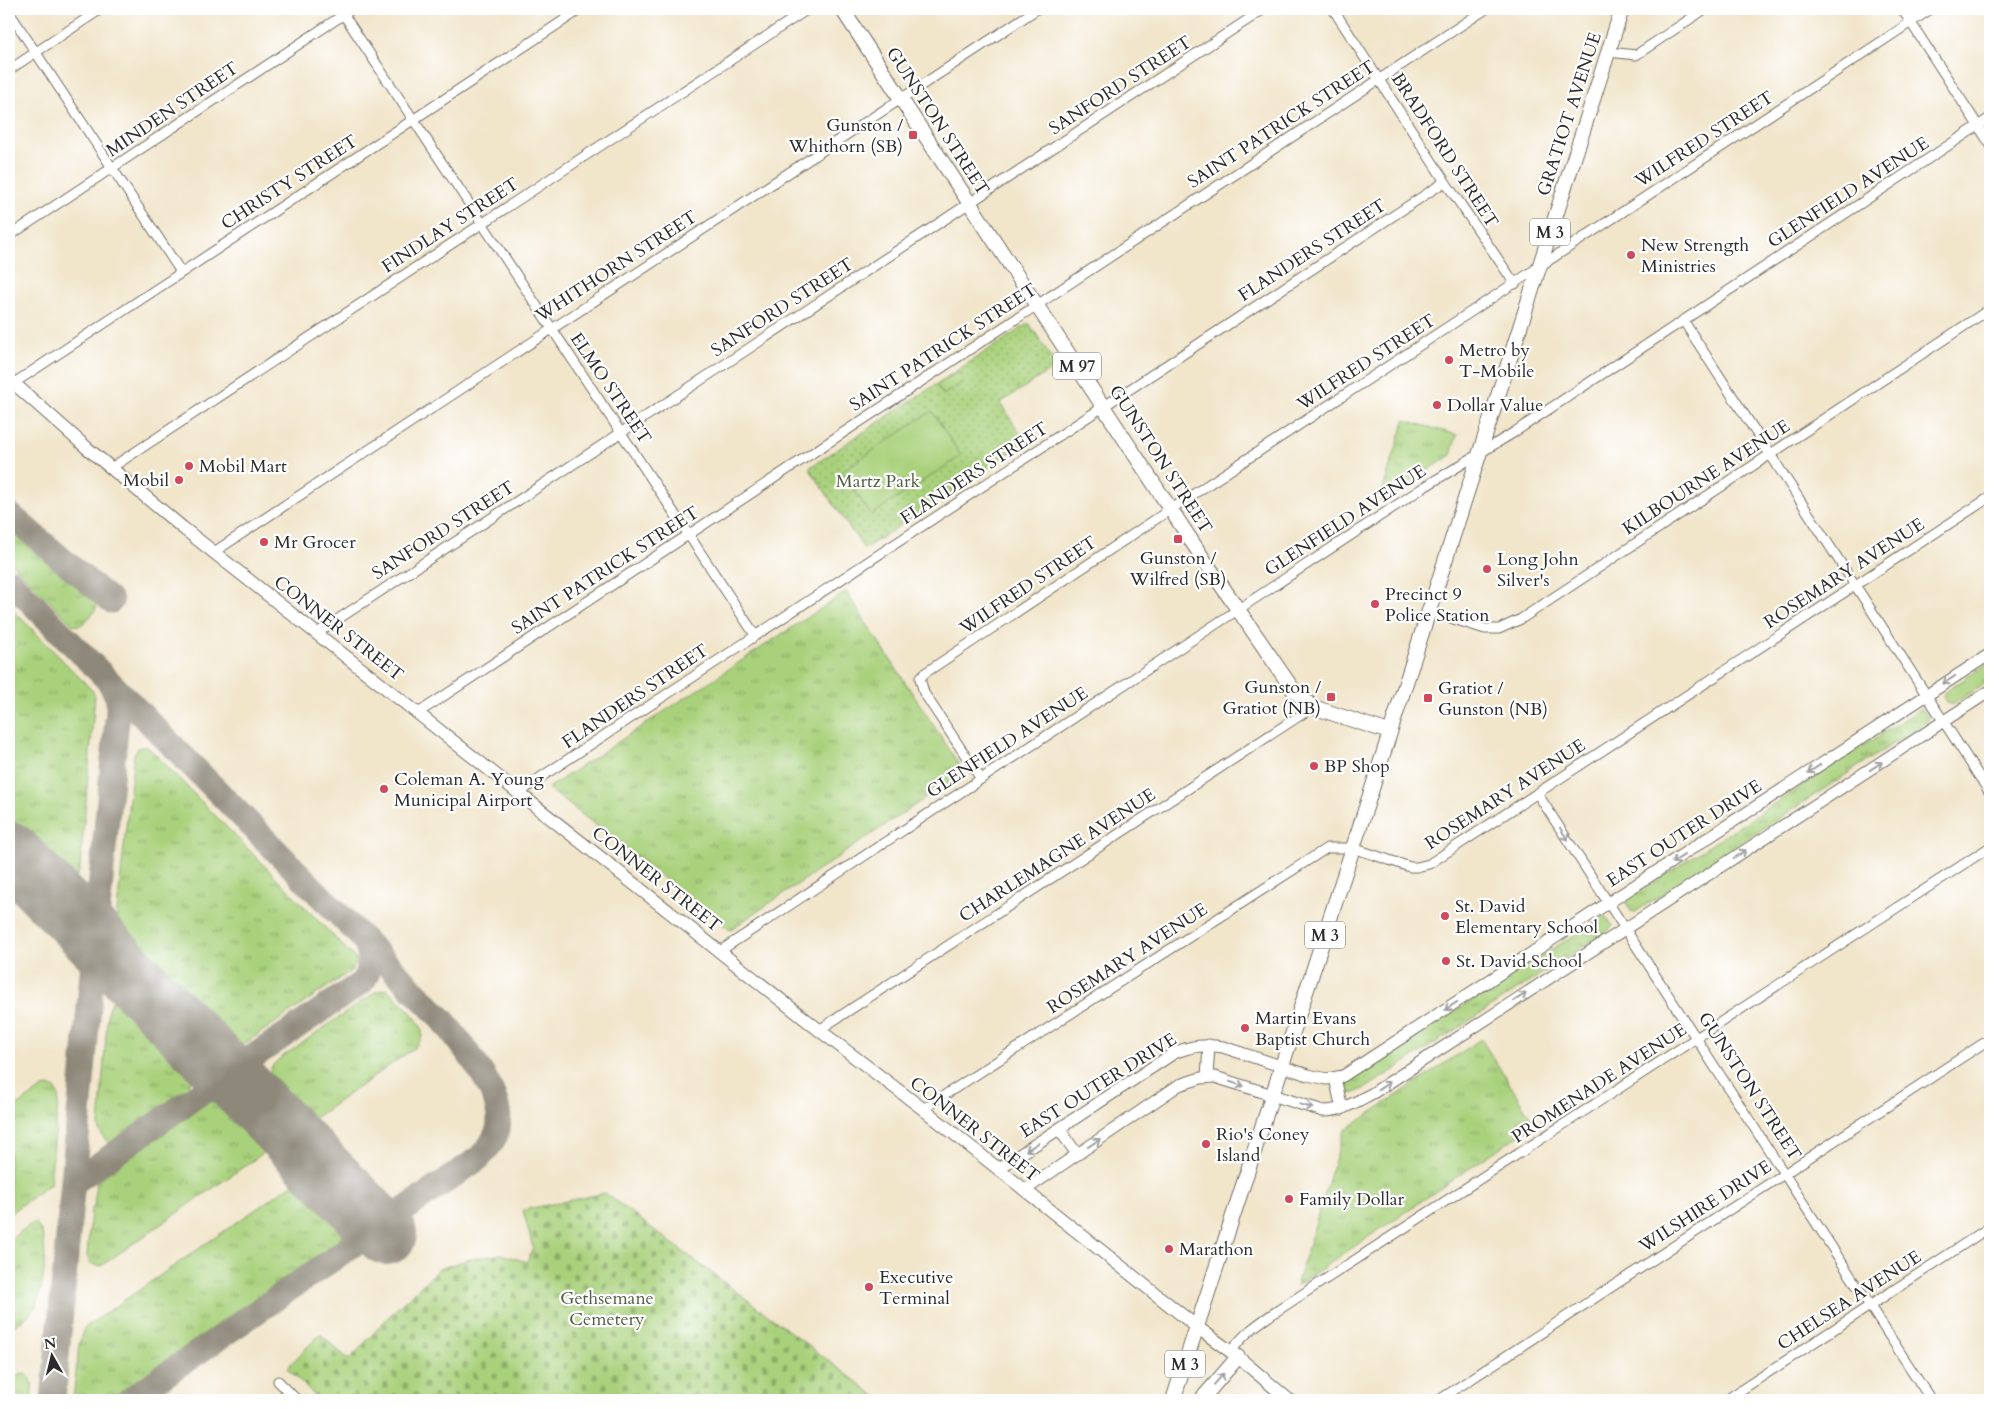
<svg xmlns="http://www.w3.org/2000/svg" width="1999" height="1409" viewBox="0 0 1999 1409" font-family="Cardo,serif">
<style>
.grass{fill:url(#grass-tufts);stroke:#6a7e54}
.cemetery{fill:url(#cemetery-stones);stroke:#6a7e54}
.park{fill:url(#park-dots);stroke:#6a7e54}
.pitch{fill:#a9d17c;stroke:#6a7e54}
.lines{fill:none;stroke-linecap:round;stroke-linejoin:round}
.taxiway{stroke:#8e887a;stroke-width:25}
.runway{stroke:#8e887a;stroke-width:62}
.minor-casing{stroke:#706c63;stroke-width:11}
.tertiary-casing{stroke:#706c63;stroke-width:13}
.secondary-casing{stroke:#706c63;stroke-width:14}
.primary-casing{stroke:#706c63;stroke-width:16}
.minor{stroke:#fff;stroke-width:9}
.tertiary{stroke:#fff;stroke-width:11}
.secondary{stroke:#fff;stroke-width:12}
.primary{stroke:#fff;stroke-width:14}
.oneway{stroke:#a0a0a0}
.poi-dot{fill:#d1495b;stroke:#fff;stroke-width:2}
.labels{text-anchor:middle;stroke-width:4.5;stroke-linejoin:round;paint-order:stroke}
.shield{fill:#fff;stroke:#6b6b6b;stroke-width:1}
.shield-label{font-size:16px;font-weight:bold;fill:#2b2b2b}
.street-label{font-size:18px;fill:#2b2b2b;stroke:#fff}
.poi-label{font-size:18px;fill:#2b2b2b;stroke:#fff;text-anchor:start}
.park-label{font-size:18px;fill:#515d43;stroke:#fff}
</style>
<defs>
<pattern id="grass-tufts" width="24" height="20" patternUnits="userSpaceOnUse" patternTransform="scale(1.25)"><rect width="24" height="20" fill="#a9d17c"/><path d="M3 7l-1-3M5 7V3M7 7l1-3M15 17l-1-3M17 17v-4M19 17l1-3" fill="none" stroke="#8aaa66"/></pattern>
<pattern id="cemetery-stones" width="16" height="16" patternUnits="userSpaceOnUse" patternTransform="scale(1.25)"><rect width="16" height="16" fill="#a9d17c"/><path d="M2 7V4a2 2 0 0 1 4 0v3zM10 15v-3a2 2 0 0 1 4 0v3z" fill="#8aaa66"/></pattern>
<pattern id="park-dots" width="8" height="8" patternUnits="userSpaceOnUse" patternTransform="scale(1.25)"><rect width="8" height="8" fill="#a9d17c"/><path d="M2 2h.1M6 6h.1" fill="none" stroke="#8aaa66" stroke-width="1.8" stroke-linecap="round"/></pattern>
</defs>
<rect width="100%" height="100%" fill="#fff"/>
<filter id="ink" filterUnits="userSpaceOnUse"><feTurbulence type="fractalNoise" baseFrequency=".02" numOctaves="2"/><feDisplacementMap in="SourceGraphic" scale="10" xChannelSelector="R" yChannelSelector="G"/><feConvolveMatrix kernelMatrix="1 2 1 2 8 2 1 2 1" color-interpolation-filters="sRGB"/></filter>
<filter id="wash" filterUnits="userSpaceOnUse"><feTurbulence type="fractalNoise" baseFrequency=".0096" numOctaves="4" result="noise"/><feDisplacementMap in="SourceGraphic" scale="20" xChannelSelector="R" yChannelSelector="G"/><feGaussianBlur stdDeviation="1.12" result="paint"/><feColorMatrix in="noise" values="0 0 0 0 0 0 0 0 0 0 0 0 0 0 0 0 0 1.4 0 .05"/><feComposite in="paint" operator="in"/></filter>
<g filter="url(#wash)">
<rect width="100%" height="100%" fill="#f1e5ca"/>
<g class="grass">
<path d="M1405,420L1457,435L1451,455L1381,502L1380,498Z"/>
<path d="M9,526L96,601V609C90,617 83,628 73,625L9,561Z"/>
<path d="M846,592L964,772L730,930L548,788Z"/>
<path d="M9,606L92,690L95,696L80,869L77,876L66,880L9,822Z"/>
<path d="M1990,662V680L1954,704H1949L1943,696L1945,692Z"/>
<path d="M1920,709H1922L1929,719L1925,723L1635,912L1631,911L1626,903L1627,899Z"/>
<path d="M144,746L149,748L356,959V964L352,970L244,1044H235L224,1040L124,939L126,936L117,923V911L134,754L138,748Z"/>
<path d="M1604,916L1606,917L1613,926L1609,930L1366,1088L1349,1094L1344,1090L1345,1083L1354,1076Z"/>
<path d="M386,989C393,993 398,1000 404,1005C416,1018 433,1033 413,1049L315,1118L298,1115L271,1087L269,1073L272,1066L279,1059L377,991Z"/>
<path d="M121,999L124,1000L187,1065C194,1077 191,1086 181,1095L109,1144L100,1132L99,1126L108,1009L112,1001Z"/>
<path d="M1481,1039L1535,1124L1296,1286L1344,1131Z"/>
<path d="M50,1086L55,1089L59,1096L50,1184L9,1214V1111L43,1088Z"/>
<path d="M215,1101L228,1106L264,1141L262,1154L101,1266L90,1264L87,1256L91,1210L94,1206L97,1179L206,1103Z"/>
<path d="M301,1178C316,1193 352,1217 339,1241L109,1400H73L79,1344L84,1328Z"/>
<path d="M34,1222C52,1233 44,1290 35,1307C30,1317 18,1323 9,1329V1240Z"/>
<path d="M21,1373C36,1375 32,1389 31,1400H9V1381Z"/>
</g>
<path class="cemetery" d="M605,1193L881,1400H319L287,1368L320,1334L349,1360L392,1313L439,1269L466,1260L501,1254L527,1262L533,1248L523,1210Z"/>
<path class="park" d="M1029,323L1057,366L1000,403L1026,442L864,549L809,468Z"/>
<g class="pitch">
<path d="M958,372L964,381L943,395L937,385Z"/>
<path d="M932,411L961,456L871,515L842,471Z"/>
</g>
<g class="lines">
<g class="taxiway">
<path d="M9,514L111,601"/>
<path d="M9,580L443,1020C462,1046 506,1094 498,1129C495,1140 487,1150 479,1158L129,1400"/>
<path d="M35,879C51,893 64,909 87,899C92,897 96,895 100,890"/>
<path d="M194,1038C212,1054 230,1065 254,1057"/>
<path d="M73,1183L229,1073L361,983C373,970 372,955 364,940"/>
<path d="M350,1246C361,1234 365,1223 360,1207"/>
<path d="M53,1400L95,939L118,710V698L110,683"/>
</g>
<path class="runway" d="M9,852L386,1234"/>
</g>
</g>
<g filter="url(#ink)">
<g class="lines">
<g class="minor-casing">
<g id="minor">
<path d="M340,9L755,635"/>
<path d="M1333,9L1444,180L1515,284"/>
<path d="M1902,9L1990,144"/>
<path d="M9,12L181,272"/>
<path d="M1609,52L1636,55L1705,9"/>
<path d="M9,70L101,9"/>
<path d="M9,236L352,9"/>
<path d="M1683,320L1990,793"/>
<path d="M14,383L581,9"/>
<path d="M111,468L808,9"/>
<path d="M214,552L1037,9"/>
<path d="M1428,611L1485,629H1499L1521,619L1990,309"/>
<path d="M317,633L1264,9"/>
<path d="M418,713L1486,9"/>
<path d="M981,779L924,693L920,678L925,673L1171,509L1931,9"/>
<path d="M521,793L532,783L1440,185L1444,180"/>
<path d="M1537,793L1931,1400"/>
<path d="M720,951L1421,489L1513,433L1990,118"/>
<path d="M819,1030L1313,707"/>
<path d="M923,1109L1327,848H1353L1410,867H1417L1429,864L1990,497"/>
<path d="M1231,1352C1245,1330 1267,1318 1289,1303L1990,847"/>
<path d="M278,1381L297,1400"/>
<path d="M1439,1400L1990,1039"/>
<path d="M1726,1400L1990,1227"/>
</g>
</g>
<g class="tertiary-casing">
<g id="tertiary">
<path d="M1207,1077L1209,1045"/>
<path d="M1335,1078L1342,1109"/>
<path d="M1059,1129L1077,1154"/>
<path d="M998,1169L1174,1053C1191,1046 1205,1044 1223,1047L1308,1075L1327,1079L1343,1076L1990,654"/>
<path d="M1025,1190L1179,1085L1201,1078L1215,1077L1323,1111C1342,1111 1356,1102 1373,1093L1990,691"/>
</g>
</g>
<g class="secondary-casing">
<path id="secondary" d="M9,379L87,448L183,528L819,1030L923,1109L1197,1327L1238,1357L1289,1400"/>
</g>
<g class="primary-casing">
<g id="primary">
<path d="M842,9L1204,560L1294,691L1313,707L1389,732"/>
<path d="M1173,1400L1353,848L1622,9"/>
<path d="M1201,1400L1238,1357"/>
</g>
</g>
<use href="#minor" class="minor"/>
<use href="#tertiary" class="tertiary"/>
<use href="#secondary" class="secondary"/>
<use href="#primary" class="primary"/>
</g>
<defs><path id="oneway-shaft" d="M-6 0H5M1.5-3L5.5 0L1.5 3" fill="none" stroke-width="1.6" stroke-linecap="round" stroke-linejoin="round" transform="scale(1.25)"/></defs>
<g class="oneway">
<use href="#oneway-shaft" transform="translate(1949 680) rotate(147)"/>
<use href="#oneway-shaft" transform="translate(1876 766) rotate(-33)"/>
<use href="#oneway-shaft" transform="translate(1814 769) rotate(147)"/>
<use href="#oneway-shaft" transform="translate(1564 834) rotate(57)"/>
<use href="#oneway-shaft" transform="translate(1740 854) rotate(-33)"/>
<use href="#oneway-shaft" transform="translate(1678 859) rotate(147)"/>
<use href="#oneway-shaft" transform="translate(1520 997) rotate(-33)"/>
<use href="#oneway-shaft" transform="translate(1451 1006) rotate(147)"/>
<use href="#oneway-shaft" transform="translate(1237 1084) rotate(18)"/>
<use href="#oneway-shaft" transform="translate(1384 1086) rotate(-33)"/>
<use href="#oneway-shaft" transform="translate(1306 1106) rotate(16)"/>
<use href="#oneway-shaft" transform="translate(1094 1143) rotate(-34)"/>
<use href="#oneway-shaft" transform="translate(1032 1147) rotate(147)"/>
<use href="#oneway-shaft" transform="translate(1219 1379) rotate(-49)"/>
</g>
</g>
<g class="poi-dot">
<rect x="908" y="130" width="10" height="10" rx="2.5"/>
<circle cx="1631" cy="255" r="5"/>
<circle cx="1449" cy="360" r="5"/>
<circle cx="1437" cy="405" r="5"/>
<circle cx="189" cy="466" r="5"/>
<circle cx="179" cy="480" r="5"/>
<rect x="1173" y="534" width="10" height="10" rx="2.5"/>
<circle cx="264" cy="542" r="5"/>
<circle cx="1487" cy="569" r="5"/>
<circle cx="1375" cy="604" r="5"/>
<rect x="1326" y="692" width="10" height="10" rx="2.5"/>
<rect x="1423" y="693" width="10" height="10" rx="2.5"/>
<circle cx="1314" cy="766" r="5"/>
<circle cx="384" cy="789" r="5"/>
<circle cx="1445" cy="916" r="5"/>
<circle cx="1446" cy="961" r="5"/>
<circle cx="1245" cy="1028" r="5"/>
<circle cx="1206" cy="1144" r="5"/>
<circle cx="1289" cy="1199" r="5"/>
<circle cx="1169" cy="1249" r="5"/>
<circle cx="869" cy="1287" r="5"/>
</g>
<g class="labels">
<g class="shield">
<rect x="1530" y="218.5" width="40" height="27" rx="4"/>
<rect x="1053" y="352.5" width="48" height="27" rx="4"/>
<rect x="1305" y="921.5" width="40" height="27" rx="4"/>
<rect x="1165" y="1350.5" width="40" height="27" rx="4"/>
</g>
<g class="shield-label">
<text x="1550" y="238">M 3</text>
<text x="1077" y="372">M 97</text>
<text x="1325" y="941">M 3</text>
<text x="1185" y="1370">M 3</text>
</g>
<g class="street-label">
<text transform="translate(1120 85) rotate(-33)" y="6">SANFORD STREET</text>
<text transform="translate(172 109) rotate(-34)" y="6">MINDEN STREET</text>
<text transform="translate(1569 114) rotate(-72)" y="6">GRATIOT AVENUE</text>
<text transform="translate(938 121) rotate(57)" y="6">GUNSTON STREET</text>
<text transform="translate(1281 124) rotate(-33)" y="6">SAINT PATRICK STREET</text>
<text transform="translate(1704 139) rotate(-33)" y="6">WILFRED STREET</text>
<text transform="translate(1445 150) rotate(57)" y="6">BRADFORD STREET</text>
<text transform="translate(289 182) rotate(-33)" y="6">CHRISTY STREET</text>
<text transform="translate(1848 192) rotate(-33)" y="6">GLENFIELD AVENUE</text>
<text transform="translate(450 225) rotate(-33)" y="6">FINDLAY STREET</text>
<text transform="translate(1312 250) rotate(-33)" y="6">FLANDERS STREET</text>
<text transform="translate(616 266) rotate(-33)" y="6">WHITHORN STREET</text>
<text transform="translate(782 307) rotate(-33)" y="6">SANFORD STREET</text>
<text transform="translate(943 347) rotate(-33)" y="6">SAINT PATRICK STREET</text>
<text transform="translate(1366 362) rotate(-33)" y="6">WILFRED STREET</text>
<text transform="translate(611 388) rotate(56)" y="6">ELMO STREET</text>
<text transform="translate(1161 459) rotate(57)" y="6">GUNSTON STREET</text>
<text transform="translate(974 473) rotate(-33)" y="6">FLANDERS STREET</text>
<text transform="translate(1706 477) rotate(-33)" y="6">KILBOURNE AVENUE</text>
<text transform="translate(1345 520) rotate(-33)" y="6">GLENFIELD AVENUE</text>
<text transform="translate(443 530) rotate(-33)" y="6">SANFORD STREET</text>
<text transform="translate(605 570) rotate(-33)" y="6">SAINT PATRICK STREET</text>
<text transform="translate(1844 573) rotate(-33)" y="6">ROSEMARY AVENUE</text>
<text transform="translate(1028 585) rotate(-34)" y="6">WILFRED STREET</text>
<text transform="translate(339 628) rotate(38)" y="6">CONNER STREET</text>
<text transform="translate(635 696) rotate(-34)" y="6">FLANDERS STREET</text>
<text transform="translate(1007 742) rotate(-33)" y="6">GLENFIELD AVENUE</text>
<text transform="translate(1505 794) rotate(-33)" y="6">ROSEMARY AVENUE</text>
<text transform="translate(1684 833) rotate(-33)" y="6">EAST OUTER DRIVE</text>
<text transform="translate(1057 855) rotate(-33)" y="6">CHARLEMAGNE AVENUE</text>
<text transform="translate(657 879) rotate(38)" y="6">CONNER STREET</text>
<text transform="translate(1127 958) rotate(-33)" y="6">ROSEMARY AVENUE</text>
<text transform="translate(1599 1083) rotate(-33)" y="6">PROMENADE AVENUE</text>
<text transform="translate(1098 1085) rotate(-32)" y="6">EAST OUTER DRIVE</text>
<text transform="translate(1750 1086) rotate(57)" y="6">GUNSTON STREET</text>
<text transform="translate(975 1129) rotate(38)" y="6">CONNER STREET</text>
<text transform="translate(1705 1206) rotate(-33)" y="6">WILSHIRE DRIVE</text>
<text transform="translate(1849 1300) rotate(-33)" y="6">CHELSEA AVENUE</text>
</g>
<g class="poi-label">
<text x="903" y="131" text-anchor="end">Gunston /<tspan x="903" dy="21">Whithorn (SB)</tspan></text>
<text x="1641" y="251">New Strength<tspan x="1641" dy="21">Ministries</tspan></text>
<text x="1459" y="356">Metro by<tspan x="1459" dy="21">T-Mobile</tspan></text>
<text x="1447" y="411">Dollar Value</text>
<text x="199" y="472">Mobil Mart</text>
<text x="169" y="486" text-anchor="end">Mobil</text>
<text x="274" y="548">Mr Grocer</text>
<text x="1178" y="564" text-anchor="middle">Gunston /<tspan x="1178" dy="21">Wilfred (SB)</tspan></text>
<text x="1497" y="565">Long John<tspan x="1497" dy="21">Silver's</tspan></text>
<text x="1385" y="600">Precinct 9<tspan x="1385" dy="21">Police Station</tspan></text>
<text x="1321" y="693" text-anchor="end">Gunston /<tspan x="1321" dy="21">Gratiot (NB)</tspan></text>
<text x="1438" y="694">Gratiot /<tspan x="1438" dy="21">Gunston (NB)</tspan></text>
<text x="1324" y="772">BP Shop</text>
<text x="394" y="785">Coleman A. Young<tspan x="394" dy="21">Municipal Airport</tspan></text>
<text x="1455" y="912">St. David<tspan x="1455" dy="21">Elementary School</tspan></text>
<text x="1456" y="967">St. David School</text>
<text x="1255" y="1024">Martin Evans<tspan x="1255" dy="21">Baptist Church</tspan></text>
<text x="1216" y="1140">Rio's Coney<tspan x="1216" dy="21">Island</tspan></text>
<text x="1299" y="1205">Family Dollar</text>
<text x="1179" y="1255">Marathon</text>
<text x="879" y="1283">Executive<tspan x="879" dy="21">Terminal</tspan></text>
</g>
<g class="park-label">
<text x="878" y="487">Martz Park</text>
<text x="607" y="1304">Gethsemane<tspan x="607" dy="21">Cemetery</tspan></text>
</g>
</g>
<rect width="1999" height="1409" fill="none" stroke="#fff" stroke-width="30"/>
<g transform="translate(52 1356) rotate(352)" stroke="#ffffff" stroke-width="4" paint-order="stroke">
<path d="M0-4L9 19L0 12L-9 19Z" fill="#2b2b2b"/>
<text y="-8" font-size="14" font-weight="bold" text-anchor="middle" fill="#2b2b2b">N</text>
</g>
</svg>
